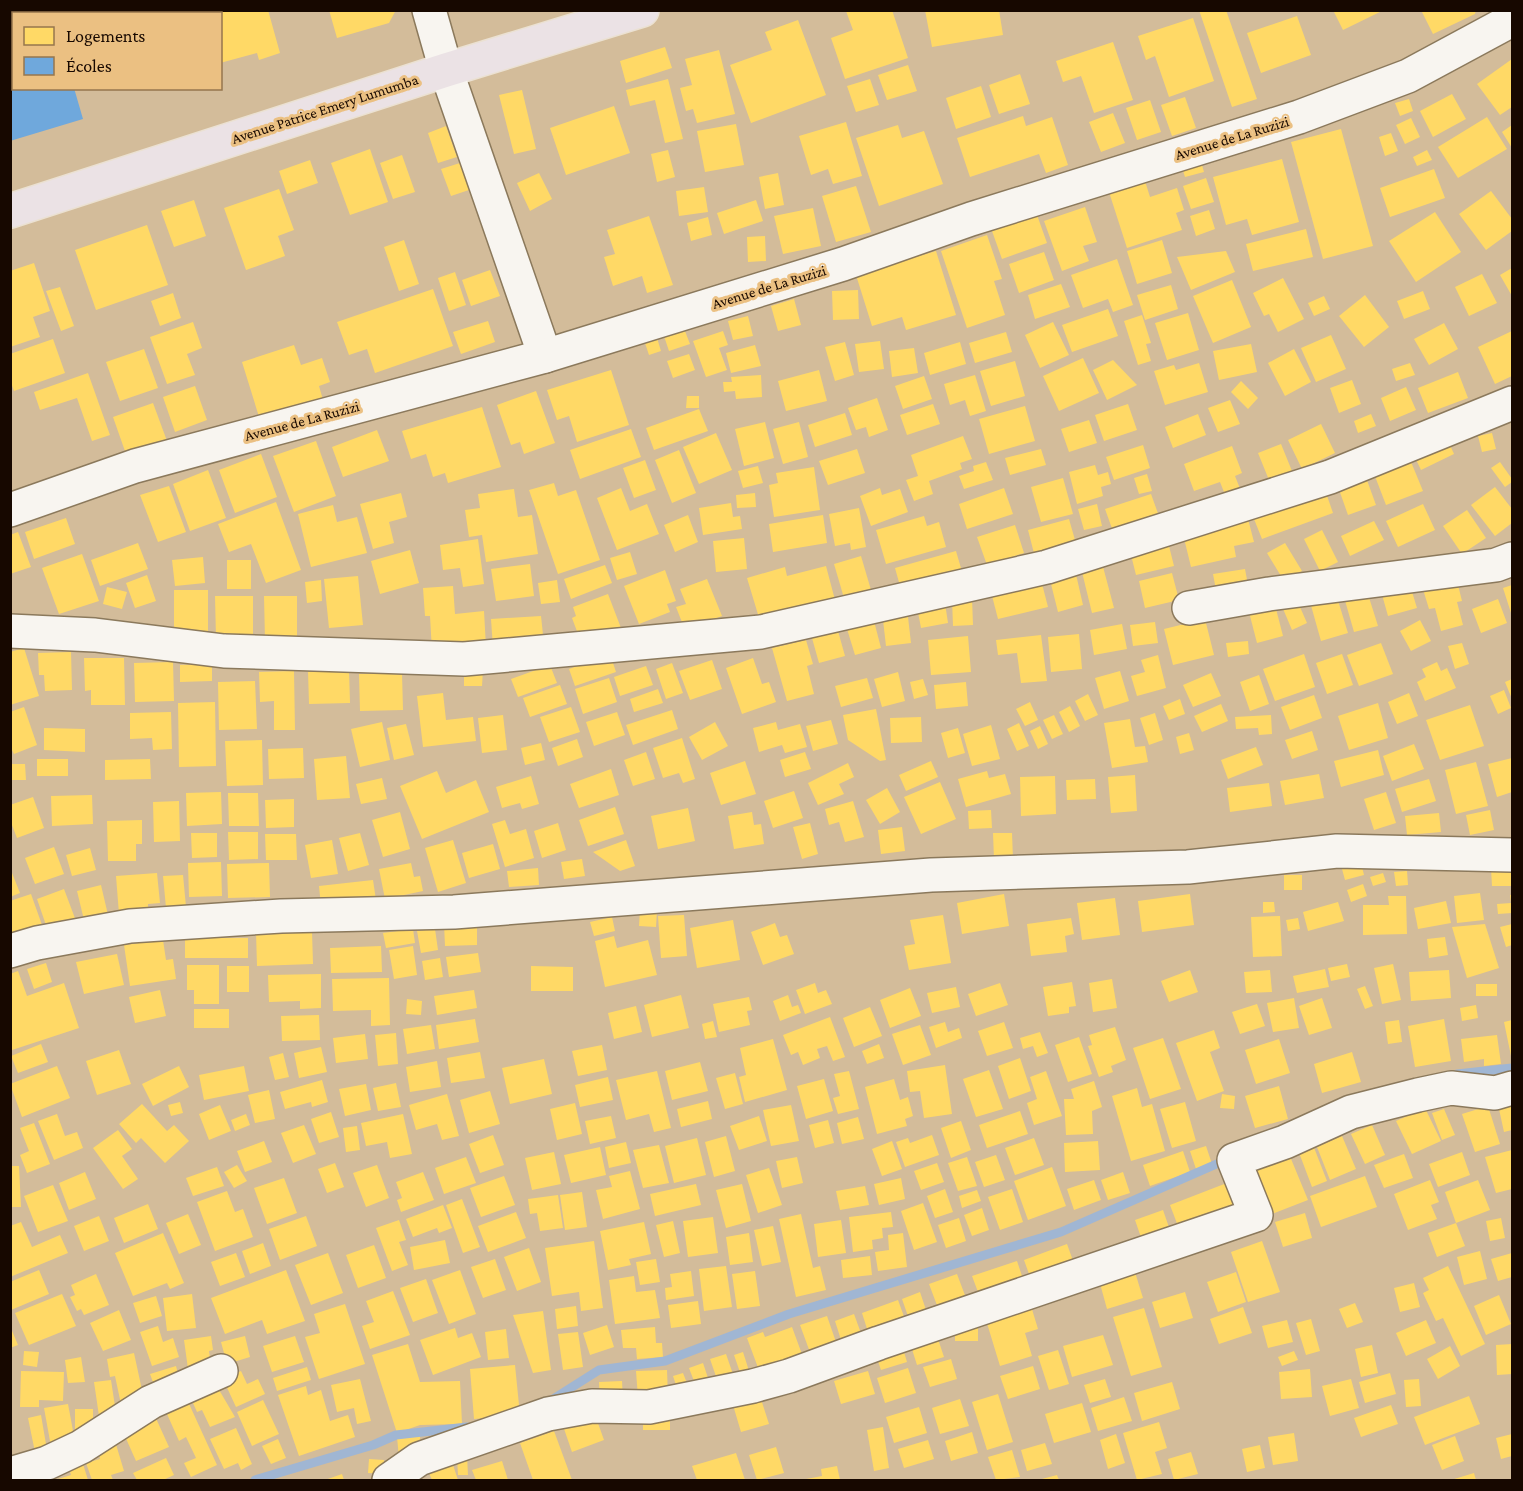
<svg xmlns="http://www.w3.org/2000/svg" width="1523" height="1491" viewBox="0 0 1523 1491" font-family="'Crimson Pro',serif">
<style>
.homes{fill:#ffd966}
.schools{fill:#6fa8dc}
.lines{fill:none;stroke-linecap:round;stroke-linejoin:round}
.stream{stroke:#a0b6d3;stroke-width:9}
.minor-casing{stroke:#8b795c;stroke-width:36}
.major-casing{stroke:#ebe1d2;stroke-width:36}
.minor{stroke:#f8f5f0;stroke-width:33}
.major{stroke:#ebe2e5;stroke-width:33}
.labels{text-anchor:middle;stroke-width:6;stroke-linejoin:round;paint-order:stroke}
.street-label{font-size:15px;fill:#170800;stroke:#ebc082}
</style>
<rect width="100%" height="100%" fill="#d3bc9a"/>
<g class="homes">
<path d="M85,10H124L125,14H85Z"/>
<path d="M125,10H149L150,14H126Z"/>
<path d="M199,10H268L280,53L259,60L257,53L220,63V14H200Z"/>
<path d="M329,10H396L389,23L337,38Z"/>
<path d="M892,10L908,58L845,79L831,38L853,30L846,11Z"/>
<path d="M925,10H999L1003,35L932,47Z"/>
<path d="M1199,10H1226L1257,99L1232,107Z"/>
<path d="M1333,10H1384L1343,30Z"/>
<path d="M1421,10H1476L1475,14L1433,34Z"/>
<path d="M1297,16L1311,55L1261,73L1247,33Z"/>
<path d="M1193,18L1214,81L1169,97L1155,56L1146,60L1138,36Z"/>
<path d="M798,20L826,95L751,123L730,65L772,50L765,32Z"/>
<path d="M1113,42L1133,100L1094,113L1081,76L1063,82L1056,61Z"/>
<path d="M665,47L672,68L626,83L620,61Z"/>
<path d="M719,50L735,114L697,123L693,109L686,111L680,88L692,85L685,59Z"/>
<path d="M1512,59V107L1500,115L1477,84Z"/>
<path d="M908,65L917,91L887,100L878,75Z"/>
<path d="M1020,74L1030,104L999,114L989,85Z"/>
<path d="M668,79L683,139L665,143L655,100L630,106L626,90Z"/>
<path d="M870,79L879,105L856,112L847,86Z"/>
<path d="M981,86L991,117L956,129L946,98Z"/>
<path d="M522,90L536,149L514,154L499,95Z"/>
<path d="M1452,94L1466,119L1433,137L1420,111Z"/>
<path d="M1185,97L1196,128L1172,136L1161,105Z"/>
<path d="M1409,99L1413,111L1400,116L1395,103Z"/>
<path d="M1150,100L1161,132L1137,140L1126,108Z"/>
<path d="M614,106L630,153L566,175L550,128Z"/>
<path d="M1113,113L1125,143L1101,152L1089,122Z"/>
<path d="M1023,116L1026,126L1052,117L1068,165L1046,173L1039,154L970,177L957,138Z"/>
<path d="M1487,117L1507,149L1458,178L1438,147Z"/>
<path d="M1411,118L1420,137L1405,144L1396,125Z"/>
<path d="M846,122L862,176L833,184L828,169L811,175L799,136Z"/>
<path d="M736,124L744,165L705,172L697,131Z"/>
<path d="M898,125L902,138L924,131L943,184L879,206L856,138Z"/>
<path d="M1512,125V148L1502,132Z"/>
<path d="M446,126L457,157L438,163L428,133Z"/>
<path d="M1341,129L1373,246L1323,259L1291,142Z"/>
<path d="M1391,133L1398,151L1385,156L1379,137Z"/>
<path d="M370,149L388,202L350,215L331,163Z"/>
<path d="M668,150L675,177L657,182L651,154Z"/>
<path d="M1427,150L1432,160L1417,166L1413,157Z"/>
<path d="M402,155L415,192L393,199L380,163Z"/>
<path d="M1200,158L1204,172L1185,177L1181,164Z"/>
<path d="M1282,159L1299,222L1252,235L1247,219L1226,225L1213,177Z"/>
<path d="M310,160L318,183L287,194L279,171Z"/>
<path d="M460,163L469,190L451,196L441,169Z"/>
<path d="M1434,169L1445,198L1390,217L1380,188Z"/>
<path d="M539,173L552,199L530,211L517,183Z"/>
<path d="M778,173L784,205L765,209L759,177Z"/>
<path d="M1206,178L1214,202L1191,209L1183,186Z"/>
<path d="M1145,181L1150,197L1177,188L1184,210L1176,213L1182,230L1127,248L1109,192Z"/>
<path d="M856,186L871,232L836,242L822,196Z"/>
<path d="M704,187L708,212L679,216L676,191Z"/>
<path d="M279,189L294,230L278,236L285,256L246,270L224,208Z"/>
<path d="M1491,191L1512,219V231L1486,250L1459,214Z"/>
<path d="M194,200L206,236L174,247L161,211Z"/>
<path d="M756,200L763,221L724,234L717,213Z"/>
<path d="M1085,207L1097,242L1083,246L1089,261L1062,271L1044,221Z"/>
<path d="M813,208L821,246L783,254L774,216Z"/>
<path d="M1209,210L1215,229L1196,236L1190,216Z"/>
<path d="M1435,212L1461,252L1416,282L1389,241Z"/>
<path d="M1037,215L1047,243L1002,259L992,231Z"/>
<path d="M649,216L673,285L647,293L642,276L613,286L604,257L615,254L607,230Z"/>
<path d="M708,217L712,235L691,241L687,223Z"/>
<path d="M147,225L168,285L96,310L75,250Z"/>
<path d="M1306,229L1313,257L1253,271L1246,244Z"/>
<path d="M987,235L1002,279L994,281L1005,315L967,328L941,251Z"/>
<path d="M765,236L766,261L748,262L747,237Z"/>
<path d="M404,240L419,284L399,291L384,247Z"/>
<path d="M1162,240L1172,273L1137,284L1127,251Z"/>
<path d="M936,251L956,315L906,330L902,317L872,326L856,275Z"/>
<path d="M1226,251L1235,272L1191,290L1177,257Z"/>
<path d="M1044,252L1054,280L1019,293L1009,264Z"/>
<path d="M1117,259L1133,305L1113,312L1108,299L1083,308L1071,275Z"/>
<path d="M34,263L50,311L33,317L40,337L10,347V271Z"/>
<path d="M1512,268V296L1500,275Z"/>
<path d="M490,270L500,296L471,306L462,280Z"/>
<path d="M455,272L466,305L449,311L438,278Z"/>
<path d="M1482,274L1497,303L1469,316L1455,287Z"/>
<path d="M1283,278L1304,319L1278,332L1269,314L1264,316L1253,293Z"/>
<path d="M1232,280L1251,327L1213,343L1193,296Z"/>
<path d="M1061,284L1070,307L1035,319L1028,295Z"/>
<path d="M1171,285L1178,309L1145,320L1137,295Z"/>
<path d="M60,287L74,326L61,331L46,291Z"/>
<path d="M433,289L453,346L375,373L367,349L349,355L337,322Z"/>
<path d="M858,290L859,319L833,320L832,291Z"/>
<path d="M1423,291L1430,309L1404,319L1397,301Z"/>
<path d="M173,293L181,318L160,326L151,301Z"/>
<path d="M1365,295L1389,327L1364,347L1339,316Z"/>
<path d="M1324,296L1330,309L1314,316L1308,303Z"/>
<path d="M794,299L801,325L778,331L771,306Z"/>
<path d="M1108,309L1118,336L1072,352L1062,325Z"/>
<path d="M1188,313L1199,350L1167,360L1155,323Z"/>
<path d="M1142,315L1151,343L1146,344L1151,361L1138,365L1124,321Z"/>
<path d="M748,316L753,336L733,340L728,321Z"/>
<path d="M488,321L495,342L461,354L453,332Z"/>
<path d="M193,322L202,348L187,354L195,375L167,384L150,337Z"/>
<path d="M1053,322L1069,355L1040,368L1025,335Z"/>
<path d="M1444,323L1458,349L1429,365L1414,339Z"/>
<path d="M683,326L690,344L669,351L663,333Z"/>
<path d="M723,331L728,345L719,348L727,370L706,377L693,341Z"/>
<path d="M1512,331V376L1495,384L1478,347Z"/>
<path d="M1006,332L1012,352L975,363L969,343Z"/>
<path d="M1331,335L1346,369L1316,382L1301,348Z"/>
<path d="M657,338L661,351L649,355L645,343Z"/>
<path d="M53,339L65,373L14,391L10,380V354Z"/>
<path d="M880,341L884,369L859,372L855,344Z"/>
<path d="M845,342L854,375L835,381L825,347Z"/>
<path d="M960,342L966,364L930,375L924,353Z"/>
<path d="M1251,344L1257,372L1219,380L1213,351Z"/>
<path d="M294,345L301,365L322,358L330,382L319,386L323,400L260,420L242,362Z"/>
<path d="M755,345L761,366L731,373L726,353Z"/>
<path d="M914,348L918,373L892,377L889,351Z"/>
<path d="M144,349L158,388L120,401L106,362Z"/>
<path d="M1294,349L1311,382L1285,396L1268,363Z"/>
<path d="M689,354L695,370L673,378L667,361Z"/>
<path d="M1083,358L1099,393L1059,411L1043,376Z"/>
<path d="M1113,360L1137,385L1107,400L1093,370Z"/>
<path d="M1015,361L1025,396L991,406L980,371Z"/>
<path d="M1199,363L1208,392L1165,405L1154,371L1174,365L1176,370Z"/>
<path d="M1410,363L1415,375L1396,381L1392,369Z"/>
<path d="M611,370L629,425L577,442L569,416L557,420L547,390Z"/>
<path d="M819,370L827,401L786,411L778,381Z"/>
<path d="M1458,372L1468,398L1428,413L1418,388Z"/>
<path d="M88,373L110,435L92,441L77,398L40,410L34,392Z"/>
<path d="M761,375L762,397L736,399L735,391L724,392L723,382H732L731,377Z"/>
<path d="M975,375L986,411L970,416L965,400L950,405L944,384Z"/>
<path d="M924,376L932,399L903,409L895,386Z"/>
<path d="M1352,380L1361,404L1339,413L1330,388Z"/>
<path d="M1241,381L1258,398L1248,409L1231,392Z"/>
<path d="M195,386L207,420L175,432L163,397Z"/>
<path d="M1406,387L1416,410L1390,421L1381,398Z"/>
<path d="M536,391L555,443L524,454L520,442L511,445L497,405Z"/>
<path d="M687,396H699V408H686Z"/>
<path d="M877,398L888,430L869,437L866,427L856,430L848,408Z"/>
<path d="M1230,400L1240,424L1218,432L1208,408Z"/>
<path d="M153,403L167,441L126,454L113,417Z"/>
<path d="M933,404L940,424L907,435L900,415Z"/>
<path d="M1128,404L1137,430L1104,441L1095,415Z"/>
<path d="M1025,406L1035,441L989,454L979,419Z"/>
<path d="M482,407L501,467L448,483L445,473L433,477L426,454L411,459L402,431Z"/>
<path d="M699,409L708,431L654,450L646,428Z"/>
<path d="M845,413L852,435L815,447L808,425Z"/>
<path d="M1198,414L1206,435L1173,448L1165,427Z"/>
<path d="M1371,414L1376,426L1358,433L1354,421Z"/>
<path d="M1089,420L1097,443L1069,452L1061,429Z"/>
<path d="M765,422L774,458L744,466L735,429Z"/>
<path d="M799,422L808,457L783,464L773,429Z"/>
<path d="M1321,424L1335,453L1302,469L1288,440Z"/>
<path d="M631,429L641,457L580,479L570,450Z"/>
<path d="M377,430L389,461L343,477L332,447Z"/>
<path d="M716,433L732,470L699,484L683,447Z"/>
<path d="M1492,433L1496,449L1482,452L1478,436Z"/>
<path d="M1445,434L1454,454L1421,470L1411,449Z"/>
<path d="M963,436L972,459L960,463L962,469L929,481L933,494L914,501L906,480L918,476L911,455Z"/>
<path d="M316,441L336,496L294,512L273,456Z"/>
<path d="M1281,444L1294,476L1271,485L1258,453Z"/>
<path d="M1143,445L1150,468L1114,480L1106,457Z"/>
<path d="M1232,446L1242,473L1235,476L1243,496L1228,502L1220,482L1194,491L1184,464Z"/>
<path d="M857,449L865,473L828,485L819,461Z"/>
<path d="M1041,449L1046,465L1010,475L1005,458Z"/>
<path d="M679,450L696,493L672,503L655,460Z"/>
<path d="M261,454L277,497L235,513L219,470Z"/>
<path d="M1409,457L1423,491L1386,505L1373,471Z"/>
<path d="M645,460L656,490L634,498L623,468Z"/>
<path d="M986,462L993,480L964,489L959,476L974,471L973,466Z"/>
<path d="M1500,462L1512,479V482L1505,487L1491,468Z"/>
<path d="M1095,465L1098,475L1108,472L1111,484L1101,487L1103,496L1077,504L1069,472Z"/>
<path d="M758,466L763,483L743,488L738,471Z"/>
<path d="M814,467L820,510L774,517L769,485L778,483L776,473Z"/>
<path d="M208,470L226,518L190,531L173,484Z"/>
<path d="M1364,472L1376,505L1348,515L1336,481Z"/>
<path d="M1147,474L1152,491L1139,494L1134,478Z"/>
<path d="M1063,478L1073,514L1041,522L1031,487Z"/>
<path d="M554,483L558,496L576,490L600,560L558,574L529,490Z"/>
<path d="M169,486L186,532L158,542L140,495Z"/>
<path d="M1324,487L1333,513L1262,539L1252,514Z"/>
<path d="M1495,487L1512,509V523L1495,536L1471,505Z"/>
<path d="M621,488L630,511L647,504L659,534L617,550L597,498Z"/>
<path d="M880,488L882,495L900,489L908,512L871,526L860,496Z"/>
<path d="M1004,488L1013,514L967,529L959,504Z"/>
<path d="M514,489L518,517L532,515L538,554L486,562L482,535L469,537L465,510L480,508L478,494Z"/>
<path d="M401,493L407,517L389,522L394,543L373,549L360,504Z"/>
<path d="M755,493L756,507L737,508L736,495Z"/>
<path d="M1151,494L1160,519L1114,534L1105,509Z"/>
<path d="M276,502L301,570L266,583L251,544L229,552L218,524Z"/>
<path d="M731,503L733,517L740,516L742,529L703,535L699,508Z"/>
<path d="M1097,504L1102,526L1084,530L1078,509Z"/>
<path d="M1423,504L1435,530L1398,547L1386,521Z"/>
<path d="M333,505L337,522L357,517L367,553L311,567L298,514Z"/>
<path d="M859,508L866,547L851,550L850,543L835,546L829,514Z"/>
<path d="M1467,510L1486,538L1462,554L1443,526Z"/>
<path d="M688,515L698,542L675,552L664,525Z"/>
<path d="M823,515L827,543L773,552L769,524Z"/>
<path d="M1247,515L1254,542L1234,546L1236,557L1191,567L1182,530Z"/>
<path d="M924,516L927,526L939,522L946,547L886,564L876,530Z"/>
<path d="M66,518L75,544L34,559L25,532Z"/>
<path d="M1069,519L1075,540L1098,533L1101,543L1036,561L1028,530Z"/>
<path d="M1374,521L1384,540L1350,556L1341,536Z"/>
<path d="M1015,525L1024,553L987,565L977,537Z"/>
<path d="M1322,530L1338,562L1320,571L1304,539Z"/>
<path d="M18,532L31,567L10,574V535Z"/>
<path d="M744,538L747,569L716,572L713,541Z"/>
<path d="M478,539L484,584L463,587L460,568L443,570L440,545Z"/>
<path d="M1168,542L1174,566L1136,575L1130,551Z"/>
<path d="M138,543L148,569L100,586L91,560Z"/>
<path d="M1285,543L1302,571L1284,581L1267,553Z"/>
<path d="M410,550L419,583L380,594L371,561Z"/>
<path d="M956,551L963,575L902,593L895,568Z"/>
<path d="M630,552L637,574L617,580L610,558Z"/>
<path d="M82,554L99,601L59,614L42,568Z"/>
<path d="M861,556L871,590L844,598L834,564Z"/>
<path d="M203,557L205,583L175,586L172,560Z"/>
<rect x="227" y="560" width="24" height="29"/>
<path d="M1102,563L1114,608L1092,613L1081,568Z"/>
<path d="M530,564L534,596L496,601L491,569Z"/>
<path d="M605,565L612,583L571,599L564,579Z"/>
<path d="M826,566L835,600L760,621L747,578L785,567L787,576Z"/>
<path d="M1245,569L1248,585L1216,590L1213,574Z"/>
<path d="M665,570L676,601L667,604L670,612L639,624L624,586Z"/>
<path d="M1075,570L1083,605L1058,612L1049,576Z"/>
<path d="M1172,573L1179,600L1145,608L1139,581Z"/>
<path d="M147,575L156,601L135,608L126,583Z"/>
<path d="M358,576L363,625L329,628L324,579Z"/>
<path d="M1040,576L1048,607L998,619L990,588Z"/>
<path d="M1456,577L1462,601L1457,602L1463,625L1441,631L1435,608L1429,609L1422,586Z"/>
<path d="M707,579L722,616L685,630L676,607L686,604L680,589Z"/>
<path d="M321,580L322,601L307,603L305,582Z"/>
<path d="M557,580L560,602L541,604L538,583Z"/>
<path d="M1409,582L1417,608L1388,616L1381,591Z"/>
<path d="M1512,585V616L1503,588Z"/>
<path d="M453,586L455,614L484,611L486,647L432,651L430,616H425L423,588Z"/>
<path d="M107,587L127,592L122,609L103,604Z"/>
<rect x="174" y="590" width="34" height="41"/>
<path d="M1367,591L1378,626L1354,632L1344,597Z"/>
<path d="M608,594L621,628L586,642L578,634L572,618L576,616L573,607Z"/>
<path d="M1336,594L1348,633L1321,641L1310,602Z"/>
<path d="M215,596H253V638H216Z"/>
<path d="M264,596H297V639L265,640Z"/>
<path d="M972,598L973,625L953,626L952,599Z"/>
<path d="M1296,598L1307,623L1292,630L1281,604Z"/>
<path d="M1498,599L1507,623L1481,633L1472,609Z"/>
<path d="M945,603L948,623L921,628L917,607Z"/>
<path d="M1275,605L1283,636L1257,643L1249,612Z"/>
<path d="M541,616L544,644L493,648L491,619Z"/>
<path d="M908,617L911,643L886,646L883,620Z"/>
<path d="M1205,619L1214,655L1173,665L1164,629Z"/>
<path d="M1420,620L1431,641L1411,651L1400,631Z"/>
<path d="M874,621L881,648L855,655L847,629Z"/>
<path d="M1155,622L1158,643L1133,646L1130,625Z"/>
<path d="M1122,624L1127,649L1094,655L1090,630Z"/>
<path d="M838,631L845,656L819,663L812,638Z"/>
<path d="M1079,634L1082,669L1051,672L1048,637Z"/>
<path d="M1041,635L1047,681L1021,683L1017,653L998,655L996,640Z"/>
<path d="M968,636L971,672L931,675L928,640Z"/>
<path d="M806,640L813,664L807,666L814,694L787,701L772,648Z"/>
<path d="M1248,641L1249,654L1228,657L1226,643Z"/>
<path d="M1381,643L1393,674L1359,686L1347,655Z"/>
<path d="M1462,643L1469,664L1455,669L1448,646Z"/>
<path d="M24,648L39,696L10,705V652Z"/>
<path d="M71,652L72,690L45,691L44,675H39L38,653Z"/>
<path d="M610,654L616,672L575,686L569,669Z"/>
<path d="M1304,654L1315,687L1275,701L1263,669Z"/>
<path d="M1342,654L1353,685L1327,694L1316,663Z"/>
<path d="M1158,655L1166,688L1137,696L1131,676L1145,672L1141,660Z"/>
<path d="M84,658H124L125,705H91V690L85,691Z"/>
<path d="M753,658L762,684L769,682L776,702L742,714L726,668Z"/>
<path d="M712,660L722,689L690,700L679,671Z"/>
<path d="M173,662L174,701L135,702L134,663Z"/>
<path d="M1437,662L1441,671L1447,668L1456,688L1425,701L1417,682L1426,677L1422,669Z"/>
<path d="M672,663L683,693L666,699L656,669Z"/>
<path d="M212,664V681L180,682V665Z"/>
<path d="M550,665L557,683L518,697L511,679Z"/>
<path d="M646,666L653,685L620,696L614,677Z"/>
<path d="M464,669H483L482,686H464Z"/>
<path d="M294,671L295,730H274V701L260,702L259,672Z"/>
<path d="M349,671L350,703L309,704L308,672Z"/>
<path d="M1120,671L1129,701L1104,709L1095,678Z"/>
<path d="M898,672L905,701L882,707L874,679Z"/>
<path d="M402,673L403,710L360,711L359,674Z"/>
<path d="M1211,673L1221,696L1193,707L1183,685Z"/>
<path d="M1259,675L1269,704L1250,711L1240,682Z"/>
<path d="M609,678L617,702L583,714L575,689Z"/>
<path d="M867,678L873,698L841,707L835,686Z"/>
<path d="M923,679L928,695L914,699L910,682Z"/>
<path d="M1512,679V699L1505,682Z"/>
<path d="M255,681L257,729L219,730L218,682Z"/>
<path d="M966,682L968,706L936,709L934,685Z"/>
<path d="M560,685L567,704L530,717L523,698Z"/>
<path d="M658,689L663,703L634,712L630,699Z"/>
<path d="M1504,690L1511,708L1498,714L1490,696Z"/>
<path d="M443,693L446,720L473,717L476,741L423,747L417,696Z"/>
<path d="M1409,693L1418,716L1397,724L1388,702Z"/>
<path d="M1088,694L1098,715L1085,721L1075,701Z"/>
<path d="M1314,695L1322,718L1290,730L1281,707Z"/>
<path d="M1180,699L1185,714L1169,720L1163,706Z"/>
<path d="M215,702L216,766L179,767L178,703Z"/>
<path d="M1030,702L1038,720L1025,726L1016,709Z"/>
<path d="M1378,703L1388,738L1349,750L1338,716Z"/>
<path d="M1221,704L1228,721L1202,732L1194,716Z"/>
<path d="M1470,705L1484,746L1440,760L1426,720Z"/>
<path d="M1070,706L1080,726L1069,732L1059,712Z"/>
<path d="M24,707L37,745L14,754L10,746V712Z"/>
<path d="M571,707L580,732L549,742L540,717Z"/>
<path d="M876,709L886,760L880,761L848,740L843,715Z"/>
<path d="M672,710L678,729L633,745L626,725Z"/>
<path d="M171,712L172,749L153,750L152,738L130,739V713Z"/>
<path d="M617,712L625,735L594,746L586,722Z"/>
<path d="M1155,713L1163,740L1149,745L1140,718Z"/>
<path d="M503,715L507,750L482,753L478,718Z"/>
<path d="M1054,715L1063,734L1052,739L1043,720Z"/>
<path d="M1271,715L1272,734L1259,735L1258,728L1236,729L1235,717Z"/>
<path d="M921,717L922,742L891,743L890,718Z"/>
<path d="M1130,719L1135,747L1145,746L1148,762L1112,768L1104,723Z"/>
<path d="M831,720L838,744L813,751L806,726Z"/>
<path d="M382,722L390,760L360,767L351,729Z"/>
<path d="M715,722L728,746L702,760L689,737Z"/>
<path d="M776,722L778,730L800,724L807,747L785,753L782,745L759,752L753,728Z"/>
<path d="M1019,723L1029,746L1017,751L1007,729Z"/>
<path d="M406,724L414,755L394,760L387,728Z"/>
<path d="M991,725L1000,759L972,766L963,734Z"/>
<path d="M1040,726L1048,744L1038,749L1030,731Z"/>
<path d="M44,728L85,729V752L44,750Z"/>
<path d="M958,728L965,753L948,758L941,733Z"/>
<path d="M1312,731L1318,750L1292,759L1285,740Z"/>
<path d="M1189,733L1194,750L1180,754L1176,737Z"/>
<path d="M682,738L695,779L683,783L679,773L663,778L653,748Z"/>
<path d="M577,739L583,757L558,766L552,748Z"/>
<path d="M262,740L263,785L227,786L225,741Z"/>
<path d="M541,743L545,760L525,765L521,748Z"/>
<path d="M1414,744L1424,769L1392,781L1383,756Z"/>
<path d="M1256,747L1263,765L1228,779L1221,760Z"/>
<path d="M303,748L304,778L269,779L268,749Z"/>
<path d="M1378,750L1384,775L1341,787L1334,761Z"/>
<path d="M646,752L655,779L633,786L624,760Z"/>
<path d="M805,752L811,769L785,777L780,760Z"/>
<path d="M346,756L350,798L317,800L314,759Z"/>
<path d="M1512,758V792L1497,797L1488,764Z"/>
<rect x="37" y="759" width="31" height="17"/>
<path d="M150,759L151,779L105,780V760Z"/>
<path d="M745,761L756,794L721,805L710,773Z"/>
<path d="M931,761L938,777L906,791L899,775Z"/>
<path d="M1476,762L1488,806L1456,814L1445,770Z"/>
<path d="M848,763L854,777L839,784L844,794L818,805L808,783Z"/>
<path d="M10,764H25L26,780H10Z"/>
<path d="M611,769L619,795L579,808L570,784Z"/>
<path d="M437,771L446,793L476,780L489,812L422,839L400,786Z"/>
<path d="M987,771L989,778L1005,774L1011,794L966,807L958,779Z"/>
<path d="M1319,774L1324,798L1285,805L1280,781Z"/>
<path d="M1135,775L1137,811L1111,813L1108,777Z"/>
<path d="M531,776L539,804L522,809L520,803L502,808L496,787Z"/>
<path d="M1055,776L1056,814L1021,816L1020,777Z"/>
<path d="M382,778L387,799L361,804L356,784Z"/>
<path d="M1095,779L1096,799L1067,800L1066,780Z"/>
<path d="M1429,779L1436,801L1402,812L1395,789Z"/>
<path d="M940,782L956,819L921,834L904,797Z"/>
<path d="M1269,783L1272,806L1230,812L1227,788Z"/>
<path d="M887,788L900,812L880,824L866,800Z"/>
<path d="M794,791L803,818L773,828L764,801Z"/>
<path d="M221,792L222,824L187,826L186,793Z"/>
<path d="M1386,792L1396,823L1374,830L1364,799Z"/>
<path d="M228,793H258L259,826H229Z"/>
<path d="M92,795L93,824L52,826L51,796Z"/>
<path d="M33,797L44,828L17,838L10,820V805Z"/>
<path d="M294,799V827L266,828L265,800Z"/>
<path d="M179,801L180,841L154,842L153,802Z"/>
<path d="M853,801L864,837L845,842L839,822L829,825L825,809Z"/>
<path d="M615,807L624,834L588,846L579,820Z"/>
<path d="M688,808L695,841L658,849L651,816Z"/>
<path d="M991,810L992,828L969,829L968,811Z"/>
<path d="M1490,810L1494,830L1470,835L1466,815Z"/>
<path d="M400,812L410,849L383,857L372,820Z"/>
<path d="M752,812L754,825L761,824L764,844L734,849L728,816Z"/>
<path d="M1439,813L1441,832L1407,835L1405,816Z"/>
<path d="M142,820V844H136V861H108L107,821Z"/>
<path d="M505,820L510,834L526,829L534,858L505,867L492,824Z"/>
<path d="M558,823L566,850L542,858L534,831Z"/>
<path d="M810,823L818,854L802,859L793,827Z"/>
<path d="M902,827L905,851L881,854L878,830Z"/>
<path d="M228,832H258V859L229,860Z"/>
<path d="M191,833H217V857L192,858Z"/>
<path d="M360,833L369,865L348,871L339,838Z"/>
<path d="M993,833H1012L1013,859H994Z"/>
<path d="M265,834H296L297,860H266Z"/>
<path d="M332,840L338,874L311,878L305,845Z"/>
<path d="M453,840L466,883L438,892L425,848Z"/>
<path d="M626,840L635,866L620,871L593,852Z"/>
<path d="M493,844L500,869L469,878L462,853Z"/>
<path d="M54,847L64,874L35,884L25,858Z"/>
<path d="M90,848L96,870L72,876L66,855Z"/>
<path d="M582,859L585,876L564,879L561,862Z"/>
<path d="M221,862L222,896L189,897L188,863Z"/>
<path d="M269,863L270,897L228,898L227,864Z"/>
<path d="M411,863L414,877L420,876L423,891L385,899L379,869Z"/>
<path d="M1361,863L1364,875L1345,880L1342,869Z"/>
<path d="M1512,867V886H1492L1491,868Z"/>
<path d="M10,868L20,893L10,897Z"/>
<path d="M538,868L539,885L509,887L507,871Z"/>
<path d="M1407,871L1408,885L1396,886L1394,872Z"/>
<path d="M157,873L160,903L148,904V912L119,914L116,876Z"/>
<path d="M1383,873L1386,882L1373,886L1370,877Z"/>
<path d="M183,875L186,907L166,908L163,876Z"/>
<rect x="1284" y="875" width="18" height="15"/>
<path d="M373,880L376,900L321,906L319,886Z"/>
<path d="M1363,884L1367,896L1351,902L1347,890Z"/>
<path d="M101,885L108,915L84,920L77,891Z"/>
<path d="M64,889L76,921L48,931L37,899Z"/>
<path d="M1480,893L1484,920L1457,923L1454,896Z"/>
<path d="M31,894L42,925L10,937V901Z"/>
<path d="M1004,894L1009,926L962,934L957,903Z"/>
<path d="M1190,894L1194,925L1142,932L1138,901Z"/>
<path d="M1510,895H1512V913L1498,914L1497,904L1511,903Z"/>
<path d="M1388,896H1406L1407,934L1363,935V905H1389Z"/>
<path d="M1115,898L1120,935L1082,940L1077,903Z"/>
<path d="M1446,901L1451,923L1418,929L1414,908Z"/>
<path d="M1263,902H1274L1275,912L1263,913Z"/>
<path d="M1338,902L1344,921L1308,931L1303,912Z"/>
<path d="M640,910L657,911L656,927L639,926Z"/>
<path d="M684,915L687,956L661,958L658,916Z"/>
<path d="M943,915L951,963L909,970L904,946L915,944L910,920Z"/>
<path d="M1280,916L1282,956L1253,957L1251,917Z"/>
<path d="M612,917L615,931L594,936L590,922Z"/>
<path d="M1071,918L1074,934L1065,936L1067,952L1031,956L1027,924Z"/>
<path d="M1298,918L1300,929L1288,931L1286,920Z"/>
<path d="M733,920L740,960L697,968L690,928Z"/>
<path d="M477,923V945L445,946L444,924Z"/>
<path d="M775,923L780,937L787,935L794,954L763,965L751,932Z"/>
<path d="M1485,924L1499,968L1467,978L1452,927Z"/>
<path d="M1512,924V945L1506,947L1500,927Z"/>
<path d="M413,929L415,943L386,948L383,933Z"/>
<path d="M435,929L438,950L421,953L417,931Z"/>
<path d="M312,931L313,964L257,966L256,932Z"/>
<path d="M614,936L617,948L648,940L657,975L605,987L595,941Z"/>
<path d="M1445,937L1448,955L1429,958L1427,939Z"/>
<rect x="185" y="938" width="63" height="20"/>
<path d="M163,940L166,960L173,959L176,979L130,986L124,945Z"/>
<path d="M381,946L382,972L331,973L330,948Z"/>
<path d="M413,946L417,975L394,979L389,950Z"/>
<path d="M478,953L481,972L449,977L446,957Z"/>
<path d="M117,954L124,985L84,994L76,962Z"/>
<path d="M440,958L443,977L425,980L422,961Z"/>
<path d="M46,963L52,982L34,989L27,969Z"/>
<path d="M1347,964L1350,977L1331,981L1328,968Z"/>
<path d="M1393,964L1401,1000L1382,1004L1374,968Z"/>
<path d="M187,965H219V1004H194V990H187Z"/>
<rect x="227" y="966" width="22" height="26"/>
<path d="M531,966L573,967V991H531Z"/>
<path d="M1325,969L1329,987L1297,993L1293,976Z"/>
<path d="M1190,970L1198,992L1169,1002L1161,981Z"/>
<path d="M1270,970L1272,992L1246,993L1244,972Z"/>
<path d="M1449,970L1451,998L1411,1001L1409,972Z"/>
<path d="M18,971L27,996L64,983L79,1028L12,1050L10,974Z"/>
<path d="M321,974V1008L300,1009V1001L269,1002L268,975Z"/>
<path d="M389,978L390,1025L371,1026V1010L333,1011L332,979Z"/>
<path d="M1112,979L1117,1008L1093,1012L1089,983Z"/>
<path d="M1072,982L1076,1006L1069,1007V1013L1048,1016L1043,987Z"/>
<path d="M815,983L818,993L826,990L832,1004L805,1014L796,990Z"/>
<path d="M1000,983L1008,1005L976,1016L968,994Z"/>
<rect x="1476" y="984" width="21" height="12"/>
<path d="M1365,986L1373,1006L1365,1009L1357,989Z"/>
<path d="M956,987L960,1007L932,1013L927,993Z"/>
<path d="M910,988L921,1016L890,1028L880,1000Z"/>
<path d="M160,990L166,1016L135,1023L129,997Z"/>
<path d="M474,990L477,1008L437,1015L434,996Z"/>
<path d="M681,995L689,1028L652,1037L644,1005Z"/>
<path d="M788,995L792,1007L798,1005L801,1013L780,1021L773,1001Z"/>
<path d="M749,997L752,1010L747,1011L750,1025L719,1032L713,1004Z"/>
<path d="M1294,998L1299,1028L1273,1032L1267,1003Z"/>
<path d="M1322,998L1332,1028L1309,1035L1299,1006Z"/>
<path d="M407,999L422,1001L421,1015L406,1014Z"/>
<path d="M1257,1004L1265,1026L1240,1034L1232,1012Z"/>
<path d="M1476,1005L1478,1018L1462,1021L1460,1008Z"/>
<path d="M636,1006L642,1032L614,1039L608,1013Z"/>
<path d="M870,1007L882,1036L854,1047L843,1018Z"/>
<rect x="194" y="1009" width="35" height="19"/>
<path d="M319,1015L320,1040L282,1041L281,1016Z"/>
<path d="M830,1017L845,1057L833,1061L827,1046L817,1049L820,1058L803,1065L798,1052L791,1055L783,1035Z"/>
<path d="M475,1019L479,1042L439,1049L436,1025Z"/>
<path d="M1444,1019L1451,1061L1415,1067L1408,1026Z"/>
<path d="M1399,1020L1402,1042L1388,1044L1385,1022Z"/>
<path d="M1512,1020V1055L1511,1056L1504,1022Z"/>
<path d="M713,1021L717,1037L705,1039L702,1024Z"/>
<path d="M945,1022L948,1032L959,1028L962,1038L936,1048L929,1027Z"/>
<path d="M1004,1022L1013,1048L987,1056L978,1031Z"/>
<path d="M431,1025L435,1049L407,1054L403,1029Z"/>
<path d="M920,1025L931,1055L903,1065L892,1034Z"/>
<path d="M1115,1027L1126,1060L1111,1066L1113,1072L1099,1077L1088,1046L1092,1045L1089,1035Z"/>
<path d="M1214,1030L1220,1048L1210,1052L1224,1091L1197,1101L1176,1043Z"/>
<path d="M1040,1032L1048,1053L1037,1057L1033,1046L1023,1049L1020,1038Z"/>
<path d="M396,1033L398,1064L378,1066L375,1035Z"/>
<path d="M365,1034L368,1059L336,1063L333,1038Z"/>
<path d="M1497,1035L1501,1064L1484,1066V1059L1464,1062L1461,1039Z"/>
<path d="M1079,1037L1092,1074L1068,1082L1055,1045Z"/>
<path d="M1163,1038L1181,1089L1150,1099L1133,1048Z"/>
<path d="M773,1039L787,1090L745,1102L739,1077L746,1075L740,1048Z"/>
<path d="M1279,1039L1290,1073L1256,1084L1245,1050Z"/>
<path d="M41,1044L48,1062L18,1073L11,1056Z"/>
<path d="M879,1044L884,1058L867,1064L862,1051Z"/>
<path d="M602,1045L607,1070L578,1076L572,1051Z"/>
<path d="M321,1047L327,1072L299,1078L294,1053Z"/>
<path d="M119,1050L131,1084L97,1095L86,1061Z"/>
<path d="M480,1052L485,1078L451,1083L447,1058Z"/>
<path d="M1352,1052L1361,1082L1322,1093L1314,1064Z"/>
<path d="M283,1053L289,1077L275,1080L269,1057Z"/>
<path d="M1020,1058L1031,1091L1009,1099L998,1066Z"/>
<path d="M544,1059L552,1094L510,1104L502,1068Z"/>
<path d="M437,1061L441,1087L410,1092L406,1067Z"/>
<path d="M700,1062L708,1091L672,1100L665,1071Z"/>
<path d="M945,1065L952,1114L924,1118L920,1091L910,1092L907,1071Z"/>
<path d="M57,1066L70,1098L22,1117L10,1084Z"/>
<path d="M179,1066L189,1087L153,1106L142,1084Z"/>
<path d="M244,1066L249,1091L204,1100L199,1075Z"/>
<path d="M989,1070L1003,1109L976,1117L963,1079Z"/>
<path d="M657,1071L671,1128L654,1132L649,1114L626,1120L616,1080Z"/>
<path d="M849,1071L859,1109L838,1114L833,1098L840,1096L834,1074Z"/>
<path d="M1046,1071L1062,1116L1034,1125L1027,1103L1037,1099L1030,1077Z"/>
<path d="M735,1073L743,1104L725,1109L716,1078Z"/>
<path d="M608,1077L613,1100L580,1107L575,1085Z"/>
<path d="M824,1079L833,1111L806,1119L797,1086Z"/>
<path d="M894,1079L900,1100L908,1097L913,1116L905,1119L907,1126L877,1134L865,1087Z"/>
<path d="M322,1080L328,1102L312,1107L311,1102L285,1109L280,1092Z"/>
<path d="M1094,1081L1102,1107L1092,1111L1093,1134L1066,1135L1064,1099H1074L1071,1089Z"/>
<path d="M396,1083L401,1107L378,1111L373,1088Z"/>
<path d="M366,1084L371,1110L345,1116L339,1089Z"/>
<path d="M1279,1086L1288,1119L1255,1128L1245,1096Z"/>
<path d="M1137,1088L1142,1107L1152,1104L1165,1151L1131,1161L1112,1096Z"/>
<path d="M269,1090L275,1119L255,1123L248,1095Z"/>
<path d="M490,1091L500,1124L469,1133L460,1100Z"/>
<path d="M447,1094L459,1136L442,1140L437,1124L416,1130L409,1105Z"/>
<path d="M1222,1094L1235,1096L1234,1109L1220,1108Z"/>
<path d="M708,1101L712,1119L681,1127L677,1109Z"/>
<path d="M180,1102L183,1113L171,1116L168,1105Z"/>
<path d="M1185,1102L1196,1141L1172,1148L1160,1109Z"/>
<path d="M575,1103L582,1134L557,1140L550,1109Z"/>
<path d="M142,1104L167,1131L174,1125L189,1141L165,1163L141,1138L136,1143L119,1124Z"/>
<path d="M220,1105L231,1131L209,1140L199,1114Z"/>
<path d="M791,1105L799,1141L771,1146L763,1110Z"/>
<path d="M1488,1106L1500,1144L1475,1152L1462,1114Z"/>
<path d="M1512,1106V1130L1504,1132L1499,1109Z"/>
<path d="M1425,1108L1441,1141L1412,1154L1396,1121Z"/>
<path d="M1444,1109L1455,1135L1442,1140L1432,1113Z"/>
<path d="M1020,1111L1028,1134L987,1148L979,1125Z"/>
<path d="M331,1112L339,1137L319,1143L311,1119Z"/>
<path d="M57,1114L65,1136L77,1132L83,1148L54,1160L38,1121Z"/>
<path d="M246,1114L250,1125L235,1131L231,1120Z"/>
<path d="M403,1114L412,1154L390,1158L387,1142L366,1146L361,1123Z"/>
<path d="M611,1116L616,1138L590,1144L585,1121Z"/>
<path d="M759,1116L767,1141L739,1150L730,1126Z"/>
<path d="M858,1117L864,1139L842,1144L837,1123Z"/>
<path d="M828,1120L834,1143L815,1148L809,1125Z"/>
<path d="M961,1121L971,1150L951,1158L941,1128Z"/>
<path d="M34,1123L50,1164L27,1173L20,1155L29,1151L20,1128Z"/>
<path d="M304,1125L316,1154L293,1163L281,1133Z"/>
<path d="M1372,1125L1385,1155L1365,1164L1351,1134Z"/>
<path d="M357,1126L360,1150L346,1152L343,1128Z"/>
<path d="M118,1130L132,1149L122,1156L138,1179L123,1189L93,1148Z"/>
<path d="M493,1135L504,1165L480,1173L469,1144Z"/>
<path d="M932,1135L939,1155L905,1167L896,1142L908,1138L910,1143Z"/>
<path d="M726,1136L735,1171L714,1177L705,1142Z"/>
<path d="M1342,1136L1356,1169L1330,1180L1317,1147Z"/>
<path d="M697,1138L706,1175L674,1183L665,1146Z"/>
<path d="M1034,1138L1044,1165L1015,1175L1005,1148Z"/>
<path d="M264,1141L272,1162L245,1172L237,1151Z"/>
<path d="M892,1141L902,1169L882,1176L872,1149Z"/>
<path d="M1098,1141L1100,1170L1065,1172L1064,1143Z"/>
<path d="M626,1142L631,1163L609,1168L605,1147Z"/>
<path d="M659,1145L669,1183L643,1188L633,1150Z"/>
<path d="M1313,1145L1327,1181L1312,1187L1298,1150Z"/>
<path d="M1206,1146L1212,1164L1196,1169L1190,1151Z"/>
<path d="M600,1147L606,1175L571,1183L564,1155Z"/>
<path d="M1512,1150V1189L1496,1193L1485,1157Z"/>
<path d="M1183,1151L1190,1172L1150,1186L1143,1165Z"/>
<path d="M554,1152L561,1184L532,1190L525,1158Z"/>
<path d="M1462,1152L1470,1175L1438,1187L1429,1164Z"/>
<path d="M1289,1154L1308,1200L1267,1216L1249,1170Z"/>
<path d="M1404,1154L1413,1178L1384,1188L1374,1165Z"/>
<path d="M996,1155L1005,1180L984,1187L975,1162Z"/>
<path d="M466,1157L476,1183L444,1194L435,1168Z"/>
<path d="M797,1157L803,1183L782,1188L776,1161Z"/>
<path d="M967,1157L977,1186L958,1191L948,1163Z"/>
<path d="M335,1163L344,1187L327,1193L318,1169Z"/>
<path d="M937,1163L944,1182L921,1190L914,1171Z"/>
<path d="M237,1165L247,1181L234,1188L224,1172Z"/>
<path d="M377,1165L389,1198L366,1207L353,1173Z"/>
<path d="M10,1166H19L21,1207H10Z"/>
<path d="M217,1167L224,1186L193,1196L186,1178Z"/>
<path d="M1052,1167L1066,1206L1028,1220L1014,1181Z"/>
<path d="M769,1168L782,1205L758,1213L746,1175Z"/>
<path d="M630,1171L640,1209L603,1219L596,1190L612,1187L609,1176Z"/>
<path d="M85,1172L96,1199L69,1210L59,1183Z"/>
<path d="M423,1172L434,1200L401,1212L397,1200L402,1198L396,1182Z"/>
<path d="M1123,1172L1130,1193L1108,1200L1101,1180Z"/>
<path d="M504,1176L515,1205L481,1217L470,1188Z"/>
<path d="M1365,1176L1377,1207L1321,1227L1310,1196Z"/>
<path d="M284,1178L297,1213L267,1224L254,1188Z"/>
<path d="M901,1178L905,1199L879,1205L874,1184Z"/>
<path d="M1094,1180L1101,1200L1074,1210L1067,1189Z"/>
<path d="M1430,1180L1439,1202L1431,1205L1437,1219L1408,1230L1394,1194Z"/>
<path d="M1478,1180L1490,1210L1456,1223L1445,1192Z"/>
<path d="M1232,1181L1243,1209L1181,1234L1170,1205Z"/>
<path d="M696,1184L701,1205L655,1216L650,1194Z"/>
<path d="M742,1184L751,1221L726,1228L716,1190Z"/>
<path d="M53,1185L68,1221L38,1232L24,1196Z"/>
<path d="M865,1186L869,1205L840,1210L836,1191Z"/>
<path d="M945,1189L953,1212L935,1218L927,1196Z"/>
<path d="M1012,1189L1023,1222L1000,1230L988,1197Z"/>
<path d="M977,1190L981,1201L962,1208L959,1196Z"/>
<path d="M227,1191L235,1212L243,1209L253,1237L215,1251L197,1202Z"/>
<path d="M582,1192L587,1227L565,1230L560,1195Z"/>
<path d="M558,1195L563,1228L540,1231L537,1213L530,1214L528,1199Z"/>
<path d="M462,1199L480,1247L463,1253L446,1205Z"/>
<path d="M923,1203L937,1242L914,1250L901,1211Z"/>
<path d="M148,1204L158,1229L124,1243L114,1218Z"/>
<path d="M443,1205L452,1228L439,1233L437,1228L413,1237L406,1219Z"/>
<path d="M982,1208L989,1230L972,1236L964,1215Z"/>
<path d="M1163,1210L1172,1236L1144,1246L1135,1220Z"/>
<path d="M516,1212L526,1238L488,1252L478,1226Z"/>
<path d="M891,1212L893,1227L882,1228L883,1238L872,1240L873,1249L853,1252L849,1217Z"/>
<path d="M1305,1213L1312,1238L1283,1247L1275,1222Z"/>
<path d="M188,1214L201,1245L179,1254L166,1223Z"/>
<path d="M801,1214L813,1268L820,1266L826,1290L796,1297L779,1219Z"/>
<path d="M99,1216L109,1241L84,1251L74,1226Z"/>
<path d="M306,1216L317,1246L280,1260L269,1229Z"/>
<path d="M713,1217L718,1253L688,1257L683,1221Z"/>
<path d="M959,1218L966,1241L946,1248L938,1225Z"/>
<path d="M1501,1218L1505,1238L1490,1241L1486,1221Z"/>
<path d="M399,1220L406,1240L399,1242L408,1265L392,1271L376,1228Z"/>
<path d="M841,1220L846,1253L818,1257L814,1224Z"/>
<path d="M673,1221L680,1253L664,1257L656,1225Z"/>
<path d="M21,1222L32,1247L60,1235L68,1253L10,1277V1226Z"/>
<path d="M644,1222L651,1254L629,1259L631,1265L608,1270L600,1231Z"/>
<path d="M1456,1223L1465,1246L1437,1257L1428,1233Z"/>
<path d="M773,1226L781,1262L762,1266L754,1230Z"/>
<path d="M163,1233L184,1283L170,1289L167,1283L133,1296L115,1253Z"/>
<path d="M749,1233L753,1262L730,1265L726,1237Z"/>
<path d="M903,1233L907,1267L878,1271L875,1252L889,1250L888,1235Z"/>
<path d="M445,1240L450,1263L414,1270L410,1247Z"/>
<path d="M594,1241L603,1308L581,1311L579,1292L552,1296L545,1248Z"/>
<path d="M1262,1241L1280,1292L1248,1302L1231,1252Z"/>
<path d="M263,1243L271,1266L250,1274L242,1251Z"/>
<path d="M1067,1244L1076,1269L1033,1285L1024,1260Z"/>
<path d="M374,1245L386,1278L358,1288L346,1255Z"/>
<path d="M529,1248L541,1282L517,1291L504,1257Z"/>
<path d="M1480,1251L1487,1279L1464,1285L1457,1257Z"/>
<path d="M236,1253L245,1277L220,1286L211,1262Z"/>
<path d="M328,1253L343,1293L311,1305L295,1265Z"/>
<path d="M1512,1253V1277L1498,1281L1491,1259Z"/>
<path d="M870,1256L872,1275L843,1278L841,1260Z"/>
<path d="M495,1259L506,1290L483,1298L471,1267Z"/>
<path d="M656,1259L660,1282L640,1285L636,1262Z"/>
<path d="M1017,1261L1025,1285L981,1300L972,1276Z"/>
<path d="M726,1266L732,1307L704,1311L699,1269Z"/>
<path d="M1448,1266L1485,1344L1461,1356L1443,1318L1436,1321L1423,1293L1429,1290L1423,1278Z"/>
<path d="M1134,1269L1143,1298L1107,1309L1099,1280Z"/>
<path d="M39,1270L49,1294L11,1310L10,1282Z"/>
<path d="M286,1270L305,1321L267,1334L262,1320L225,1334L211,1298Z"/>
<path d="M460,1270L476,1314L449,1324L432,1280Z"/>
<path d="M691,1271L694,1296L666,1300L665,1288L672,1287L670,1274Z"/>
<path d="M755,1271L760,1306L737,1309L732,1274Z"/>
<path d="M1236,1272L1246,1302L1218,1312L1207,1282Z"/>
<path d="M96,1274L109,1305L84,1315L81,1309L77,1311L70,1297L75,1295L71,1285Z"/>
<path d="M957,1274L966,1298L938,1308L929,1284Z"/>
<path d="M634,1276L636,1292L655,1290L660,1318L615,1324L609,1280Z"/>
<path d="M426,1279L438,1313L413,1322L400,1288Z"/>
<path d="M1414,1283L1420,1307L1400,1312L1394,1288Z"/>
<path d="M393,1291L410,1335L370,1349L362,1326L374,1322L366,1301Z"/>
<path d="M920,1292L927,1313L909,1319L902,1299Z"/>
<path d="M1185,1292L1193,1318L1160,1328L1152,1302Z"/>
<path d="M62,1294L76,1326L29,1345L15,1313Z"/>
<path d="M192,1294L196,1328L167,1331L163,1298Z"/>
<path d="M1499,1295L1511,1324L1486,1335L1474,1306Z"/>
<path d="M156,1296L162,1316L140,1323L133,1303Z"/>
<path d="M898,1300L906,1322L869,1335L862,1313Z"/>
<path d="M698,1301L701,1324L671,1328L668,1305Z"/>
<path d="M1355,1303L1363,1322L1347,1328L1339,1309Z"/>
<path d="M345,1304L365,1364L319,1379L305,1337L320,1333L314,1314Z"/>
<path d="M576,1306L578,1326L557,1329L555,1309Z"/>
<path d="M1031,1306L1038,1329L1025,1333L1032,1356L1000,1366L986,1320Z"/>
<path d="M1243,1307L1252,1333L1219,1344L1210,1319Z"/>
<path d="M1144,1308L1162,1367L1131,1376L1113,1317Z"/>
<path d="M119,1310L131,1340L103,1351L90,1323Z"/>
<path d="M543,1311L551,1370L533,1373L513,1315Z"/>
<path d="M854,1314L862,1336L842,1343L835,1321Z"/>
<path d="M827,1316L837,1345L811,1355L800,1325Z"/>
<path d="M1311,1319L1320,1351L1306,1355L1296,1323Z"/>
<path d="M1287,1320L1293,1342L1268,1348L1262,1326Z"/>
<path d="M1426,1320L1436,1343L1406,1356L1396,1333Z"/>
<rect x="955" y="1321" width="23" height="20"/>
<path d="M607,1325L614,1347L590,1355L583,1333Z"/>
<path d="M10,1326L18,1345L10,1348Z"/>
<path d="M158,1326L163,1342L173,1338L179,1357L152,1366L140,1332Z"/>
<path d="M655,1327L656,1343H662L663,1357L637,1359L636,1348H623L621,1330Z"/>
<path d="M792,1327L803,1357L760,1373L747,1338L763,1332L765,1337Z"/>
<path d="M455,1328L458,1338L472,1333L481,1357L433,1375L420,1340Z"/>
<path d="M506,1329L509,1358L488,1360L485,1332Z"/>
<path d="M578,1332L583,1367L563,1370L558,1334Z"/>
<path d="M1103,1335L1113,1365L1072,1377L1063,1346Z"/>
<path d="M211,1336L213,1350L209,1351L212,1372L189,1376L184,1340Z"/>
<path d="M245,1336L250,1357L227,1364L221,1342Z"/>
<path d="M295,1336L304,1362L272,1372L263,1346Z"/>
<path d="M937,1336L944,1357L917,1365L910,1343Z"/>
<path d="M901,1342L907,1362L881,1370L874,1350Z"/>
<path d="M408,1344L420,1382L460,1381L462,1424L420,1425L397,1433L372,1355Z"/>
<path d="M1512,1344V1374L1497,1375L1496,1345Z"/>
<path d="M1372,1345L1378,1373L1361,1377L1355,1349Z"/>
<path d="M1450,1346L1460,1366L1438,1379L1427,1359Z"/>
<path d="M1058,1350L1069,1384L1049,1390L1038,1356Z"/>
<path d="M24,1351L39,1352L37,1367L23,1365Z"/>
<path d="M1294,1351L1298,1360L1282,1366L1278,1357Z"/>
<path d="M743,1352L750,1374L742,1378L734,1355Z"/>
<path d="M134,1353L145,1404L122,1409L115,1376L110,1377L107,1359Z"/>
<path d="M726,1354L735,1380L719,1385L710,1359Z"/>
<path d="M81,1357L85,1382L68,1383L65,1360Z"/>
<path d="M951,1359L957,1379L930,1387L923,1367Z"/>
<path d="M703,1363L710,1384L697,1389L689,1368Z"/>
<path d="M515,1365L520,1415L474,1419L470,1369Z"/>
<path d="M176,1366L181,1385L157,1393L150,1374Z"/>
<path d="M1033,1366L1040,1389L1008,1399L1000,1376Z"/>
<path d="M307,1367L311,1380L277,1391L273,1378Z"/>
<path d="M908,1368L916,1393L885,1403L877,1378Z"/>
<path d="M1310,1369L1312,1397L1281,1399L1279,1372Z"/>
<path d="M667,1370L668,1397L638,1398L636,1371Z"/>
<path d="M21,1371L64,1372L63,1401L39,1400V1407H20Z"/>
<path d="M241,1371L247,1384L258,1379L265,1394L236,1407L223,1379Z"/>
<path d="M868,1371L875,1394L841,1404L834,1381Z"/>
<path d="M683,1373L690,1391L679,1394L673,1376Z"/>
<path d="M1390,1373L1396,1394L1365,1403L1359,1382Z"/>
<path d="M360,1379L371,1421L357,1424L354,1408L337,1412L331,1385Z"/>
<path d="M1105,1379L1111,1397L1090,1403L1084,1385Z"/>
<path d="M1351,1379L1359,1408L1330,1416L1322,1386Z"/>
<path d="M1419,1379L1421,1406L1406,1407L1404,1380Z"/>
<path d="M111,1380L116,1413L99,1416L94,1382Z"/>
<path d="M622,1381L623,1400L600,1402L599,1382Z"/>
<path d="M1172,1382L1180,1409L1142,1421L1134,1393Z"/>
<path d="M215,1383L235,1417L210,1427L202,1410L197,1412L189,1394Z"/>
<path d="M306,1386L308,1395L321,1390L330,1421L348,1415L355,1437L299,1456L278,1395Z"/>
<path d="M998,1394L1013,1442L987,1450L972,1402Z"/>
<path d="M185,1395L217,1465L191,1477L184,1463L196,1458L186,1437L179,1441L163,1405Z"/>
<path d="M760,1396L769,1424L741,1432L733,1405Z"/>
<path d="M1469,1396L1480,1424L1425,1445L1414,1417Z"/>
<path d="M1124,1397L1132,1421L1098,1431L1091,1408Z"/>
<path d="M960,1399L969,1426L940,1434L932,1408Z"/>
<path d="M263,1400L279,1434L252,1446L237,1412Z"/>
<path d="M1082,1403L1091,1432L1054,1443L1045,1414Z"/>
<path d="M68,1404L76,1447L52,1452L44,1408Z"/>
<path d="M1391,1405L1398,1424L1361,1437L1354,1418Z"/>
<path d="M919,1407L927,1433L894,1443L886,1417Z"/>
<rect x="75" y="1409" width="18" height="25"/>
<path d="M594,1412L604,1440L572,1452L562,1423Z"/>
<path d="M154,1414L169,1447L136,1461L124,1434Z"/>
<path d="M41,1415L47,1450L35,1452L28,1418Z"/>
<path d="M670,1416V1430H643V1417Z"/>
<path d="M1159,1422L1167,1448L1155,1452L1162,1474L1137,1480L1123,1433Z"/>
<path d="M883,1427L889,1468L874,1471L867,1430Z"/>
<path d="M236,1428L252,1464L241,1470L238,1463L224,1469L210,1439Z"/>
<path d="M554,1431L572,1480H533L520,1443Z"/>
<path d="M972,1432L978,1453L951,1461L945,1441Z"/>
<path d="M1294,1433L1298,1461L1273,1465L1268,1437Z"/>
<path d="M1116,1434L1125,1463L1108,1469L1100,1440Z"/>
<path d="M1512,1434V1456L1501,1459L1496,1438Z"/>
<path d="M420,1435L421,1456L399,1458L397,1437Z"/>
<path d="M1455,1436L1464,1461L1442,1470L1432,1445Z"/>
<path d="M278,1439L286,1458L271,1464L262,1446Z"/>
<path d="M928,1440L934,1459L904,1468L898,1449Z"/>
<path d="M115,1441L124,1471L111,1475L113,1480H92L86,1463L100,1459L97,1447Z"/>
<path d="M1045,1443L1052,1464L1027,1471L1021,1450Z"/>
<path d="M1260,1445L1265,1468L1247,1472L1242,1449Z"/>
<path d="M776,1447L784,1473L757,1480L749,1455Z"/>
<path d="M1012,1450L1020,1477L996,1480L988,1457Z"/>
<path d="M1191,1452L1198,1474L1174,1480L1168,1459Z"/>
<path d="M736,1453L745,1480H697L692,1466Z"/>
<path d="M467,1456L468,1475H458L457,1457Z"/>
<path d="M166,1458L174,1475L163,1480H137L133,1473Z"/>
<path d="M369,1459L384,1460L383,1474L368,1473Z"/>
<path d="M502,1461L508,1480H476L472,1470Z"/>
<path d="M83,1464L88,1480H55L71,1475L69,1468Z"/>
<path d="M453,1465L458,1480H432L429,1473Z"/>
<path d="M837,1466L840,1480H801L822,1476L821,1469Z"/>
<path d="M1474,1473L1476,1480H1451Z"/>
<path d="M342,1474L344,1480H325Z"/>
<path d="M1057,1475L1059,1480H1038Z"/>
</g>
<path class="schools" d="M10,10H51V14H14V88H74L83,119L10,141Z"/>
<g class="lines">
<g class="stream">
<path d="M1457,1074L1512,1068"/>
<path d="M550,1401L599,1370L665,1361L789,1314L1061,1232L1228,1159"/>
<path d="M255,1480L373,1445L396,1435L467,1427"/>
</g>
<g class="minor-casing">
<g id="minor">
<path d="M429,10L446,70L545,356"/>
<path d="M10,510L135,466L545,356L843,264L971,219L1299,117L1408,76L1512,20"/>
<path d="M1189,608L1269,594L1496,565L1512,559"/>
<path d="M10,631L95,635L224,651L464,659L761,632L1047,567L1330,477L1512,403"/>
<path d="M10,951L37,943L130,926L281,916L454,912L931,875L1188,867L1337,851L1512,855"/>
<path d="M10,1474L47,1463L81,1447L151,1402L221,1371"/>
<path d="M389,1480L419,1459L548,1414L592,1406L649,1407L753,1386L789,1376L879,1343L1256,1215L1234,1160L1285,1142L1351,1112L1418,1095L1451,1088L1495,1093L1512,1088"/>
</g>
</g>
<g class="major-casing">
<path id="major" d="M10,211L446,70L642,10"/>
</g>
<use href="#minor" class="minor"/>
<use href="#major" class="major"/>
</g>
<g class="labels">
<g class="street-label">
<text transform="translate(325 109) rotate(-18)" y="5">Avenue Patrice Emery Lumumba</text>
<text transform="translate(1232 138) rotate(-17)" y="5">Avenue de La Ruzizi</text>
<text transform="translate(769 287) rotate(-17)" y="5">Avenue de La Ruzizi</text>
<text transform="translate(302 421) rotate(-15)" y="5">Avenue de La Ruzizi</text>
</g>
</g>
<rect width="1523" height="1491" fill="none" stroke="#170800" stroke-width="24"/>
<rect x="12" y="12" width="210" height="78" fill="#ebc082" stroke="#96764e" stroke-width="1.5"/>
<rect x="24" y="27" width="30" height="18" fill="#ffd966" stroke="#96764e" stroke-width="1.5"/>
<text x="66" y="42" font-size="18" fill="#170800">Logements</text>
<rect x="24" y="57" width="30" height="18" fill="#6fa8dc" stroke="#96764e" stroke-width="1.5"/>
<text x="66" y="72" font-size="18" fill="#170800">Écoles</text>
</svg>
